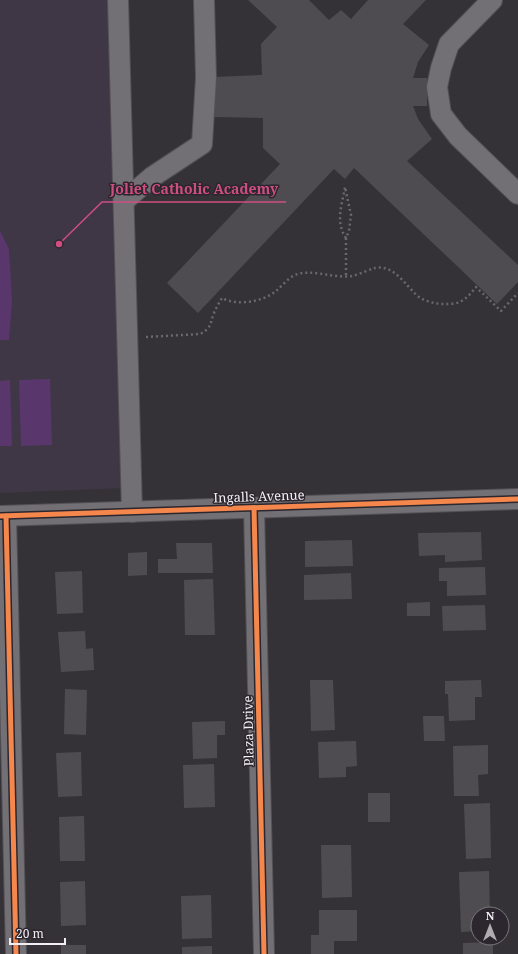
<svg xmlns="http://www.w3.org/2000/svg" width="518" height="954" viewBox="0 0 518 954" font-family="'Noto Serif',serif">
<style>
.built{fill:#3f3745}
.green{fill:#59376d}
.building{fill:#4f4c51}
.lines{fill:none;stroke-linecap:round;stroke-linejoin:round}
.minor-casing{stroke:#545156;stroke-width:22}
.path{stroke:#6a686b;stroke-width:2.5;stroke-dasharray:2 3;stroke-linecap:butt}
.minor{stroke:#727074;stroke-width:20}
.cycleway-casing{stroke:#2c272f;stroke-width:8}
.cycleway{stroke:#f5874c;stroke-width:5}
.labels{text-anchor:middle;stroke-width:3;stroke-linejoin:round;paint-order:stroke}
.street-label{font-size:13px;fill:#f2eef4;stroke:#2c272f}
.leader{fill:none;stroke:#ce4e81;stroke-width:1.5}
.callout-dot{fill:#ce4e81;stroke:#2c272f;stroke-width:1.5}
.callout-label{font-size:14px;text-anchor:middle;font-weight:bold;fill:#ce4e81;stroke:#2c272f;stroke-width:3;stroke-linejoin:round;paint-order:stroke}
</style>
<rect width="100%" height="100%" fill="#353237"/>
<path class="built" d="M0,0H111L125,488L0,493Z"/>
<g class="green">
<path d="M0,231L9,249L12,301L9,340H0Z"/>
<path d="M50,379L52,445L21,446L19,380Z"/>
<path d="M10,380L12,446H0V381Z"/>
</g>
<g class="building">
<path d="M248,0H309L329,20L341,10L351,19L368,0H426L403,24L429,45L418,62L413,78H427V106H413L418,119L432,139L407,161L518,265V282L497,304L354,168L345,179L334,169L198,313L167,283L280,164L263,148V118L215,117L213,77L262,75L261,44L277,27Z"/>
<path d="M481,532L482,560L445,562V555L419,556L418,533Z"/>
<path d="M352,540L353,566L305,567V541Z"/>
<path d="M176,543H212L213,573H158V559H177Z"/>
<path d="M147,552V575L128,576V553Z"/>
<path d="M485,567L486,595L447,596V581H439V568Z"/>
<path d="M82,571L83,613L57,614L55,572Z"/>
<path d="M351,573L352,599L304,600V575Z"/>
<path d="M213,579L215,635H185L184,580Z"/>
<path d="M430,602V616H407V603Z"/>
<path d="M485,605L486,630L443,631L442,606Z"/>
<path d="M85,631L86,649L93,648L94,670L61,672L58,632Z"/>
<path d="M310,680H333L335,730L311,731Z"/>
<path d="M481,680L482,697H475V720L449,721L448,694H445V681Z"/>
<path d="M65,689L87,690L86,735L64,734Z"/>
<path d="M423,716H444L445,741H424Z"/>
<path d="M225,721V735H217V758L193,759L192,722Z"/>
<path d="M356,741L357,766L346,767V777L319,778L318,742Z"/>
<path d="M488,745V774L478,775L479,796H454L453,746Z"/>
<path d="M81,752L82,796L58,797L56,753Z"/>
<path d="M214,764L215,807L184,808L183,765Z"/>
<rect x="368" y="793" width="22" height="29"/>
<path d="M490,803L491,858L466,859L464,804Z"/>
<path d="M84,816L85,861H60L59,817Z"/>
<path d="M321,845H351L352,897L322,898Z"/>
<path d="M489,871L490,914H478V931L461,932L459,872Z"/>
<path d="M85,881L86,925L61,926L60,882Z"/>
<path d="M211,895L212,938L182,939L181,896Z"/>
<path d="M319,910H357V941H334V954H311V935H319Z"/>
<path d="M493,942V954H463V943Z"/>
<rect x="61" y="945" width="25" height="9"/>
<path d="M212,946V954H182V947Z"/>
</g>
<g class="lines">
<g class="minor-casing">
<g id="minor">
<path d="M118,0L132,512"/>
<path d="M492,0L449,44L441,68L437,87L441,114L458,136L518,194"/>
<path d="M124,201L152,177L202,144L206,78L204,0"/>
<path d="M254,508L264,954"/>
<path d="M0,516L518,499"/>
<path d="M6,516L16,954"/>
</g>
</g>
<g class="path">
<path d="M346,238C335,222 342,205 345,187L351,215L349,231L346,238V276"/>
<path d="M146,337L200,334C212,328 210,323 214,313C216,308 219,303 222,298C237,306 263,302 276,291C282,286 288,278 295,275C312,268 333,279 352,276C360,274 368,270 375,268C395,264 406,287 419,297C427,302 436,304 445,304C451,304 458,304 463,300C468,297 472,292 476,287L501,311L518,293"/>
</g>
<use href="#minor" class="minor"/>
<g class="cycleway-casing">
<g id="cycleway">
<path d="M254,508L264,954"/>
<path d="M0,516L518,499"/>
<path d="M6,516L16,954"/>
</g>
</g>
<use href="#cycleway" class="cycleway"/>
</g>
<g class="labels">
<g class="street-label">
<text transform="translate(259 496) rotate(-2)" y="5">Ingalls Avenue</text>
<text transform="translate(248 731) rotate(-91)" y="5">Plaza Drive</text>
</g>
</g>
<path class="leader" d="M59 244L102 202H286"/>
<circle class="callout-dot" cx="59" cy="244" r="4"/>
<g class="callout-label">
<text x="194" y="194">Joliet Catholic Academy</text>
</g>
<g transform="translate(490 926)"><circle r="19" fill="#2c272f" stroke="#7b777e"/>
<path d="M0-3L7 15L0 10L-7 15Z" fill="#b0acb2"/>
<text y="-6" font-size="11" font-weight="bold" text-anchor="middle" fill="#f2eef4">N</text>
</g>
<path d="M10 938v6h55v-6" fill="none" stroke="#f2eef4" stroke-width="2"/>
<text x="16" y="938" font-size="12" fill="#f2eef4" stroke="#2c272f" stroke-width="3" paint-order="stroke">20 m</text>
</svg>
